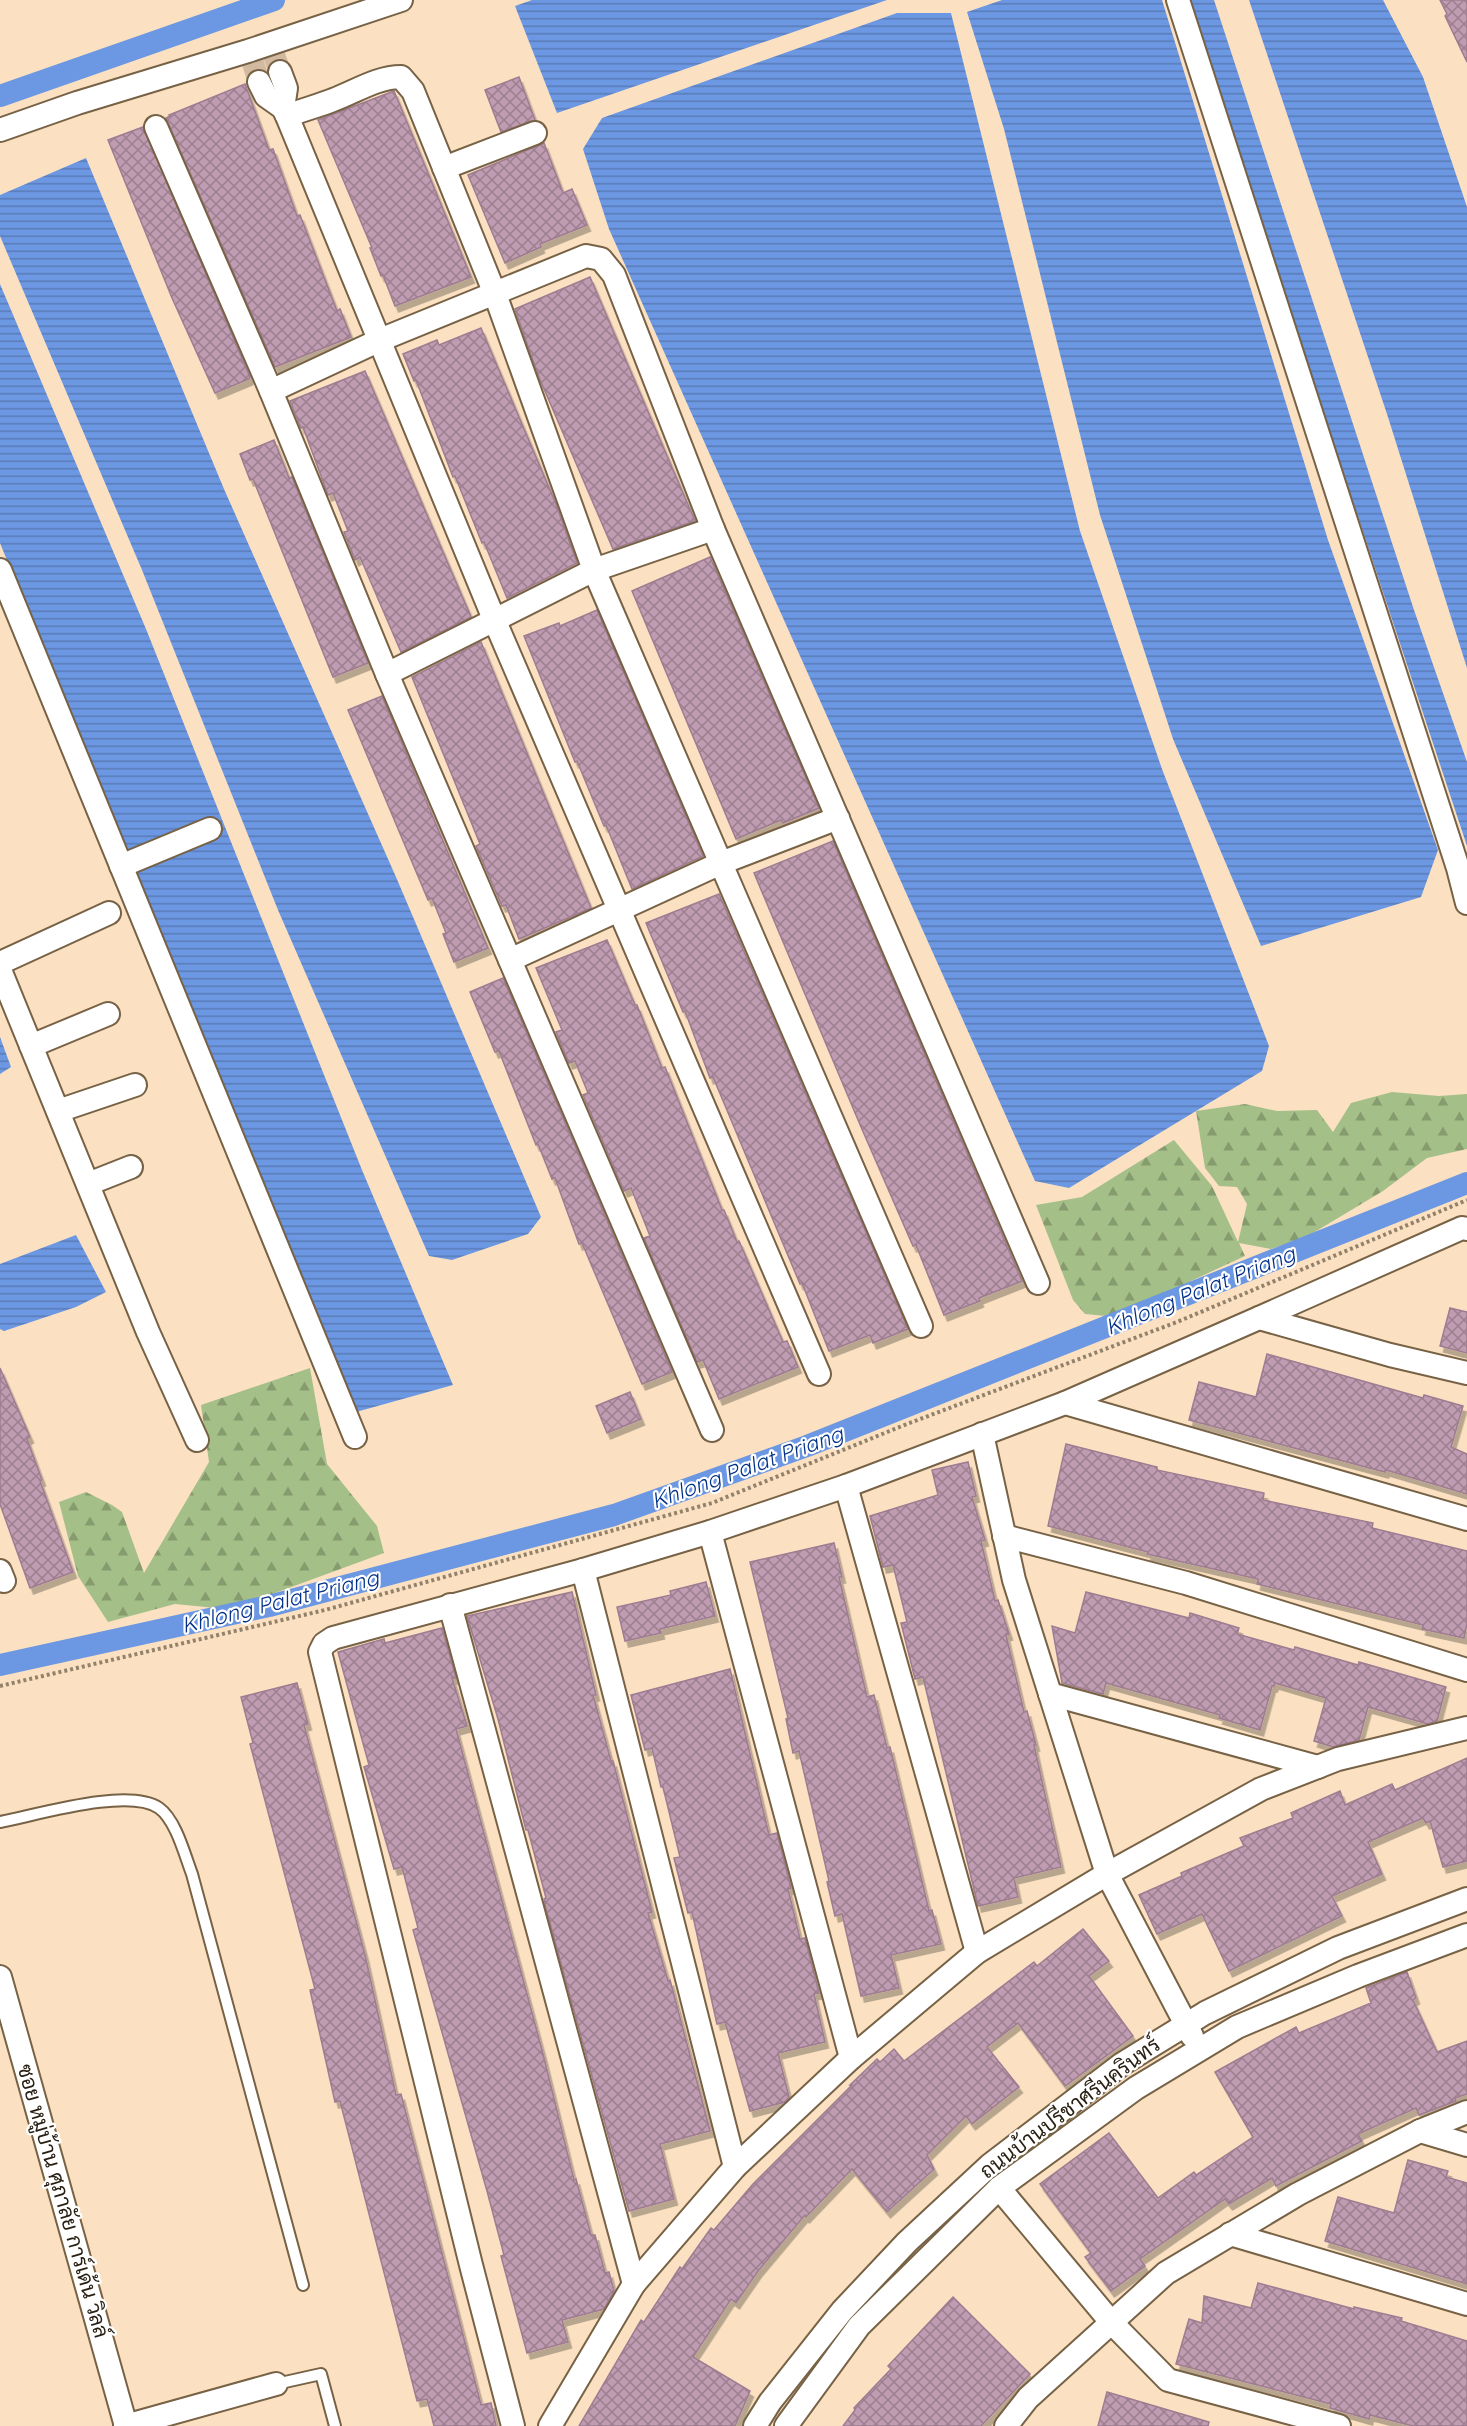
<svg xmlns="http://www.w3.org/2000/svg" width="1467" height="2426" viewBox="0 0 1467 2426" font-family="Quicksand,Sarabun,sans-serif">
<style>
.forest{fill:url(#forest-firs)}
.water{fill:url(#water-rules)}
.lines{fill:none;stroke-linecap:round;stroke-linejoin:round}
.canal{stroke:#6c97e2;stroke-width:22}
.building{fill:url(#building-cross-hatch);stroke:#9e7c91;stroke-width:1.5;filter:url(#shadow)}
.street-tunnel{stroke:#d1ba9f;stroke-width:22;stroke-dasharray:22 11;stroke-linecap:butt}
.lane-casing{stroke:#776246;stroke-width:14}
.street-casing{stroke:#776246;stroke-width:26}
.path{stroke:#92816b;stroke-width:4;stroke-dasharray:3 3;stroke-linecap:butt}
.lane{stroke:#fff;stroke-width:10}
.street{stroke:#fff;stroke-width:22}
.labels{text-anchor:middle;stroke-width:4.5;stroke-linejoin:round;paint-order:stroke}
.street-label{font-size:21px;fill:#292014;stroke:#fff}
.water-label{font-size:22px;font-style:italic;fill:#013086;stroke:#fff}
</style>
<defs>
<pattern id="forest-firs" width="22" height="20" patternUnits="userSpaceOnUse" patternTransform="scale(1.5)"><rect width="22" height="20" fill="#a5bf88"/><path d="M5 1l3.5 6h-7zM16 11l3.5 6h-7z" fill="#869b6e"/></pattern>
<pattern id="water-rules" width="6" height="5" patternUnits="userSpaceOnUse" patternTransform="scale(1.5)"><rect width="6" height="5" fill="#6c97e2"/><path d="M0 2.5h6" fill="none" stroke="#597bb6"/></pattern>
<pattern id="building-cross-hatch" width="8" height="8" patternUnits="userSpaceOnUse" patternTransform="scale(1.5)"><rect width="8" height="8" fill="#bf9cb1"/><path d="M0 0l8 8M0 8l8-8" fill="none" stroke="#9b7f8f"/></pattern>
<filter id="shadow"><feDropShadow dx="3.5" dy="6" stdDeviation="0" flood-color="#0004"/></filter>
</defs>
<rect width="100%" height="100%" fill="#fbe1c2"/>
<g class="forest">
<path d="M1392,1092L1439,1096L1467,1094V1149L1427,1158L1383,1191L1308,1236L1271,1249L1239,1243L1245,1256L1191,1281L1156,1303L1106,1316L1085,1314L1073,1300L1036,1205L1082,1197L1174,1140L1212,1186L1238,1242L1247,1204L1237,1187L1219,1186L1205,1168L1196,1111L1245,1104L1277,1111L1317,1110L1333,1132L1351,1103Z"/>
<path d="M310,1368L327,1464L377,1526L384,1553L275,1593L246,1611L175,1604L108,1622L78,1576L59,1502L86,1492L112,1505L122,1512L144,1573L209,1462L201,1405Z"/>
</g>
<g class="water">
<path d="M532,0H887L557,113L515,6Z"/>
<path d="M1002,0H1162L1328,540L1438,850L1421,897L1261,946L1173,739L1100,515L1004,129L967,12Z"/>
<path d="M1187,0H1214L1414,610L1467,762V846Z"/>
<path d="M1249,0H1383L1423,77L1467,207V668L1387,414Z"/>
<path d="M897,13H951L1080,531L1162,769L1269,1046L1262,1071L1069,1188L1035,1181L609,229L583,149L602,118Z"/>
<path d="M86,158L224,489L396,877L541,1217L528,1234L452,1260L429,1256L278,910L142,570L0,236V195Z"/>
<path d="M0,284L146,629L362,1170L453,1385L356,1412L224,1098L0,543Z"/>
<path d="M0,1037L11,1067L0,1074Z"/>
<path d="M76,1235L106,1292L76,1307L4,1331L0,1329V1264Z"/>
</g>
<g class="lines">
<g class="canal">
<path d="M0,96L274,0"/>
<path d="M0,1665L269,1606L614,1515L807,1446L1467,1183"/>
</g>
</g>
<g class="building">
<path d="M1440,0H1467V62L1445,16L1447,14Z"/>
<path d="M519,77L535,120L501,132L485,90Z"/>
<path d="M245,84L269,150L273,149L297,216L300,215L337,311L340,309L351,337L275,367L166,118L170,116L169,115Z"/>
<path d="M394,91L471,277L395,306L383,275L381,276L370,248H372L318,120Z"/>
<path d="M143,127L250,377L249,379L215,393L172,298L108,140Z"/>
<path d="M544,143L563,193L572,189L587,225L540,244L541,247L505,263L468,175Z"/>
<path d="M590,277L695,521L613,549L538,375L515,309Z"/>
<path d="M481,328L556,504L577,563L507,598L484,542L482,543L455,476L453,477L416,380L414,381L403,354L437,340L439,345Z"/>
<path d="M365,371L471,617L401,652L360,557L355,560L344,532L348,531L333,493L328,495L303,427L301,428L290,401Z"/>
<path d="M274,440L289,478L292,477L368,663L333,677L253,479L250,480L240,454Z"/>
<path d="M710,557L819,808L783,823L781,820L736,839L632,591Z"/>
<path d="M597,610L703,856L632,889L606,825L604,826L577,761L575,762L524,636L559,623L560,626Z"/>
<path d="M481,642L591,908L519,939L506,905L502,906L476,846L480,844L412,677Z"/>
<path d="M382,696L488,948L454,962L443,934L446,933L432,898L428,900L348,710Z"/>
<path d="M833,841L1022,1281L979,1298L980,1301L944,1315L916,1245L913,1246L861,1127L754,873Z"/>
<path d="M719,894L908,1329L873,1343L870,1335L829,1351L802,1283L800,1284L713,1077L710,1078L685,1011L683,1012L646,923Z"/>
<path d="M607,940L635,1005H637L662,1068L665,1067L722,1210H724L737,1242L739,1241L783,1342L787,1341L798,1367L719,1399L703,1360L697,1362L644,1238L650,1236L631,1188L624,1191L583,1095L588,1093L575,1061L569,1063L556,1032L562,1030L536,968Z"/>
<path d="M503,978L672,1372L642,1384L582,1243L579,1244L555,1178L552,1179L538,1144L536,1145L499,1051L495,1052L470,992Z"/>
<path d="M1450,1308L1467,1312V1353L1440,1346Z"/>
<path d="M1267,1354L1423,1398L1424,1395L1463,1406L1451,1447L1467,1454V1494L1386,1470L1385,1472L1189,1420L1199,1382L1256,1397Z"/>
<path d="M0,1368L30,1437L27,1439L42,1480L40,1481L73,1572L30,1588L0,1504Z"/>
<path d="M630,1392L641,1419L607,1433L596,1406Z"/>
<path d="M1066,1444L1157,1467V1470L1264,1493L1263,1500L1373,1523L1372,1528L1467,1551V1623L1464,1638L1422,1629L1423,1625L1257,1584L1258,1579L1147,1554L1148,1552L1048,1526Z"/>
<path d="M968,1462L976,1496L972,1497L985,1540L981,1541L995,1601L998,1600L1009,1634L1006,1635L1024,1712L1027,1711L1036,1745H1034L1061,1867L1014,1878L1018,1897L978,1906L923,1677L915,1679L901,1623L907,1622L893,1565L883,1567L870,1516L938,1495L932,1470Z"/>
<path d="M834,1543L842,1577H839L867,1697L874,1695L887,1748L890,1747L929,1911L932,1910L941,1944L891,1955L899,1988L861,1996L842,1914L835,1916L827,1882L829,1881L799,1751L793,1753L786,1719L788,1718L750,1562Z"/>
<path d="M706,1582L715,1616L660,1629L661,1633L625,1641L617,1607L671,1595L670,1591Z"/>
<path d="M572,1592L596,1695H593L611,1761H613L652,1912L648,1913L668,1981L670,1980L710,2131L660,2144L674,2199L629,2211L545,1905L544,1899L546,1898L528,1830H526L498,1719L467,1616Z"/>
<path d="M1086,1592L1189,1618L1190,1613L1239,1628L1237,1634L1294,1650L1295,1647L1358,1665L1359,1662L1446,1687L1437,1721L1428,1724L1368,1707L1359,1740L1333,1747L1314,1741L1326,1698L1275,1683L1274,1686H1272L1260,1730L1219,1718L1220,1715L1106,1683L1103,1694L1062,1683L1052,1626L1075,1633Z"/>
<path d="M442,1628L456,1678H452L467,1726L456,1729L543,2054L574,2180L576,2179L591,2235H595L605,2273L609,2272L614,2291L604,2309L562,2320L568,2342L527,2353L501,2256L504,2255L487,2191L413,1930L418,1928L402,1867L394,1869L364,1767L369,1765L338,1652L384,1639L385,1643Z"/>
<path d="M730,1669L769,1835L777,1833L791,1888L788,1889L800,1939L805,1938L819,1993L814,1994L825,2042L778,2053L789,2097L785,2102L750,2111L725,2022L717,2024L692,1912L688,1913L674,1858L680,1857L663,1787H661L652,1748L645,1750L631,1695Z"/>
<path d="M297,1683L308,1724L304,1725L365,1955L396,2095L401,2094L481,2405L491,2403L496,2426H434L427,2399L417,2401L340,2101L335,2102L310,1990L315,1989L250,1744L253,1743L241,1697Z"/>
<path d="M1467,1758V1861L1443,1867L1430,1821L1426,1823L1423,1818L1368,1842L1382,1874L1332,1896L1342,1916L1229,1971L1202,1914L1157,1934L1139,1895L1182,1876L1181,1873L1244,1846L1240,1838L1293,1818L1291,1813L1340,1791L1345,1805L1392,1784L1395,1790Z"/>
<path d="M1083,1929L1109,1961L1089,1976L1133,2036L1065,2086L1018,2023L987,2047L1019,2087L972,2124L966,2116L927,2155L934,2169L887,2212L852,2169L806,2217L805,2215L758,2271L736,2303L731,2299L693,2357L750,2391L735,2426H579L641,2320L644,2322L680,2267L682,2269L711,2228L714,2230L753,2184L852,2085H850L877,2059L880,2062L894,2049L904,2061L1034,1962L1037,1966Z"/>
<path d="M1407,1972L1416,1998L1413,2000L1437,2052L1467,2041V2094L1455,2098L1456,2101L1419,2115L1416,2108L1358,2134L1362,2141L1276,2186L1272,2178L1229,2204L1225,2199L1140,2259L1145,2266L1111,2291L1085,2257L1091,2253L1040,2184L1109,2133L1158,2198L1194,2172L1196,2175L1253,2137L1215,2072L1296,2027L1299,2033L1371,2003L1366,1988Z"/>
<path d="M1408,2160L1448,2171L1446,2177L1467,2183V2284L1325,2241L1338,2197L1394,2213Z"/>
<path d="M1258,2283L1354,2309V2307L1402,2318L1401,2321L1467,2341V2426H1413L1370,2415L1369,2419L1330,2408L1331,2404L1176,2364L1189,2319L1202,2323L1204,2296L1251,2308Z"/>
<path d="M953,2297L1030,2374L981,2426H843L855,2410L854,2408L891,2369L888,2366Z"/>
<path d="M1107,2392L1209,2422L1208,2426H1098Z"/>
</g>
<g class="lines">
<g class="street-tunnel">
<path d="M274,55L280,72"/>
<path d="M253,63L259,82"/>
</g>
<g class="lane-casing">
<g id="lane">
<path d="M0,1822C37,1815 128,1787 159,1808C176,1820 185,1856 192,1874L303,2285"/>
<path d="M276,2384L321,2374L335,2426"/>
</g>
</g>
<g class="street-casing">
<g id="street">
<path d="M1178,0L1458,868L1467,903"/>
<path d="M280,72L286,88L283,108"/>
<path d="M259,82L266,96L283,108L287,116L494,619L819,1374"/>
<path d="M287,116C302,110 318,106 333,100C355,92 377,77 401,77L413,91L495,294L594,570L921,1326"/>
<path d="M156,127L271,391L387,674L712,1430"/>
<path d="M0,130L77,103L248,51L401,0"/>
<path d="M444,168L535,133"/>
<path d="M271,391L380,340L586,256L601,259L614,275L713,529L1038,1283"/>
<path d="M0,570L355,1437"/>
<path d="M387,674L594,570L713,529"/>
<path d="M121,866L210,829"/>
<path d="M510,960L721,863L838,818"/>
<path d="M0,963L109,913"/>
<path d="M0,970L148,1332L197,1440"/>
<path d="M31,1046L108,1014"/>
<path d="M58,1111L135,1085"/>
<path d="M88,1184L131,1167"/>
<path d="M1259,1318L1462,1228L1467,1229"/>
<path d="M1065,1403L1259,1318L1390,1355L1467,1373"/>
<path d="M982,1434L1014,1580L1107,1874L1192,2036"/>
<path d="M846,1486L977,1952"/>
<path d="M710,1532L851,2058"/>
<path d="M1004,1536L1186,1583L1467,1670"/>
<path d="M583,1570L735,2167"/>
<path d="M0,1571L4,1581"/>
<path d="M450,1605L634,2284"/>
<path d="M1050,1694L1318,1767"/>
<path d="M0,1977L126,2426"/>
<path d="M1420,2131L1467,2145"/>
<path d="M999,2188L1111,2322L1168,2380L1339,2426"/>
<path d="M1230,2234L1467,2304"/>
<path d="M125,2426L276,2384"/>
<path d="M513,2426L471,2265L320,1652L324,1644L333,1638L583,1570L710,1532L846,1486L1065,1403L1467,1519"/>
<path d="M550,2426L634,2284L735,2167L851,2058L977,1952L1107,1874L1261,1789L1338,1759L1467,1728"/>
<path d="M755,2426L770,2402L842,2311L907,2242L990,2165L1122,2064L1205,2013L1338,1948L1467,1899"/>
<path d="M786,2426L859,2326L999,2188L1136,2088L1237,2027L1358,1976L1467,1935"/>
<path d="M1006,2426L1028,2398L1166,2273L1298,2194L1420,2131L1467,2112"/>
</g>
</g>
<path class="path" d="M0,1686L325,1610L712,1503L907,1424L1177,1322L1467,1200"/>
<use href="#lane" class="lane"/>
<use href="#street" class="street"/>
</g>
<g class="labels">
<g class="street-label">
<text transform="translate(1070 2108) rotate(-37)" y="7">ถนนบ้านปรีชาศรีนครินทร์</text>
<text transform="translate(63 2201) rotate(74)" y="7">ซอย หมู่บ้าน ศุภาลัย การ์เด้น วิลล์</text>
</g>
<g class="water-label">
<text transform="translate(1200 1290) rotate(-22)" y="8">Khlong Palat Priang</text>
<text transform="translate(747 1467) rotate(-20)" y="8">Khlong Palat Priang</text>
<text transform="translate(280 1601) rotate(-14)" y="8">Khlong Palat Priang</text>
</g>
</g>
</svg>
